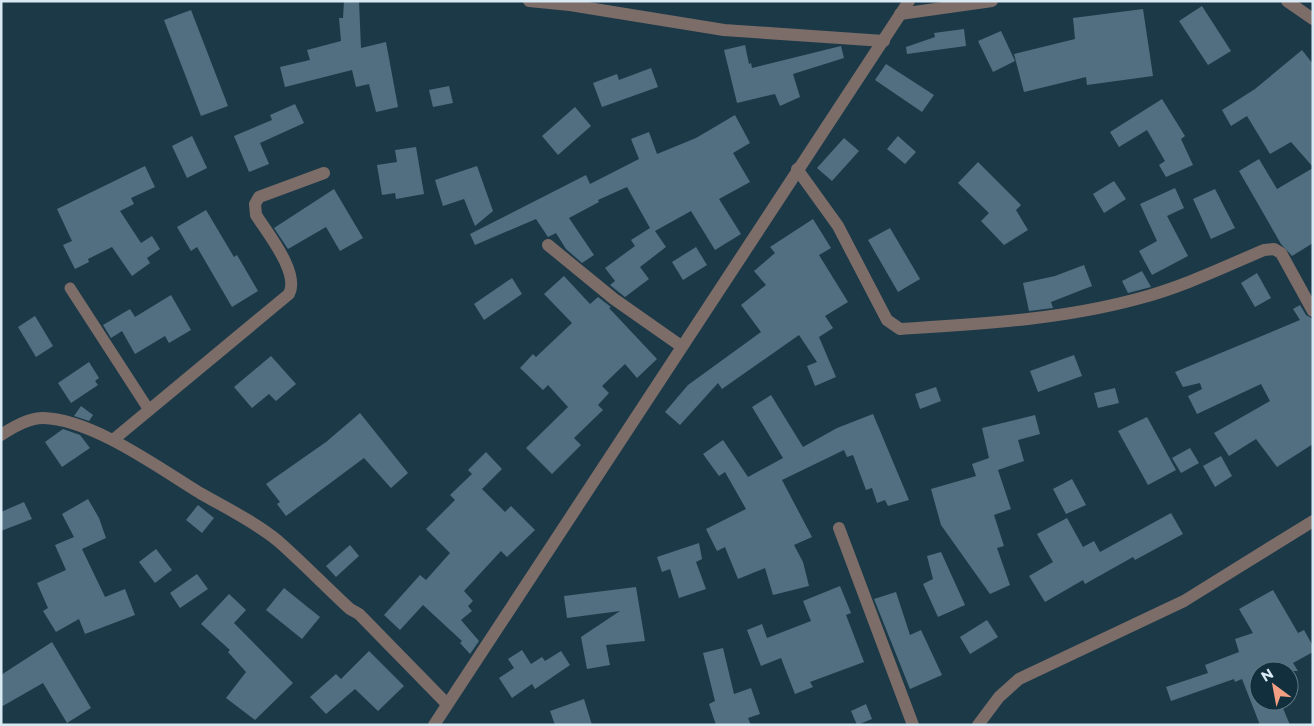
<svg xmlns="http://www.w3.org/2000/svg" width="1314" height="726" viewBox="0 0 1314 726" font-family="Montserrat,sans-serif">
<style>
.building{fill:#516f80}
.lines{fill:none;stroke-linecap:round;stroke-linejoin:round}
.lane{stroke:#7c6d69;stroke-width:11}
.street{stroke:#7c6d69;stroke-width:12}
</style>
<rect width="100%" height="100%" fill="#1c3948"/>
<g class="building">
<path d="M344,1H359L361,48L386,42L398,107L376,112L369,84L356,87L352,70L285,87L280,67L310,60L307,50L341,41L339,18H343Z"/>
<path d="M1202,6L1231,51L1208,65L1179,21Z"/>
<path d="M1143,9L1153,76L1087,85L1086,77L1024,92L1014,54L1075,39L1073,18Z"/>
<path d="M191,10L228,106L201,116L164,20Z"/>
<path d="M964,29L966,46L907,54L906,47L935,37L934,33Z"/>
<path d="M1001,31L1015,61L993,72L978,41Z"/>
<path d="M745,45L749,64L751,63L752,68L841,46L844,58L793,74L800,97L780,106L775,94L737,103L724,50Z"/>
<path d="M1302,50L1313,64V167L1291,142L1270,154L1247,116L1231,126L1222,110L1255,89Z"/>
<path d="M886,64L934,95L922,112L875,80Z"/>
<path d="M651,68L658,87L602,107L593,83L617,74L619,80Z"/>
<path d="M449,86L453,103L433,107L429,90Z"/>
<path d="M1162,99L1185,136L1181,139L1193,165L1166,177L1159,165L1165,161L1147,130L1119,147L1110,132Z"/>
<path d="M295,104L304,123L260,143L269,164L249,172L234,136L272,120L270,115Z"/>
<path d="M575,107L591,126L558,155L542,136Z"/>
<path d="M735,115L750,143L733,153L750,182L719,199L741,234L715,250L691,211L655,231L666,247L640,267L649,279L625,297L610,285L615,281L605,268L635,246L631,240L650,228L627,187L598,200L599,202L569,218L594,255L582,263L566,249L556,233L548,237L536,219L475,245L470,234L586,175L590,184L639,159L631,139L649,132L657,154L696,138Z"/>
<path d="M192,136L207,168L187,178L172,146Z"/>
<path d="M898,136L916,152L905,164L887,149Z"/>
<path d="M844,138L859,151L832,181L817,168Z"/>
<path d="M416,147L424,194L396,199L395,193L382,195L377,165L397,162L395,150Z"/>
<path d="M1259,159L1277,189L1313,168V243L1292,256L1281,244L1239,171Z"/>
<path d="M978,162L1021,205L1016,210L1028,230L1004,245L981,221L989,213L958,183Z"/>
<path d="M145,166L155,187L131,198L134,204L120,211L141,243L152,236L160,249L147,258L150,263L132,276L112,247L88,259L89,262L75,269L63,245L72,241L57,209Z"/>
<path d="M477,166L493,211L475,226L464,199L443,206L435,180Z"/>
<path d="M1114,181L1126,199L1104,213L1093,194Z"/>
<path d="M1175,188L1184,208L1167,216L1188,256L1152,275L1139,251L1157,241L1140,204Z"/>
<path d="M334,189L363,238L340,251L326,227L288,249L274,228Z"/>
<path d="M1215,189L1235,228L1211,239L1193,199Z"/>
<path d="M206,210L234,257L237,255L258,291L232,307L197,247L191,251L177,227Z"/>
<path d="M813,219L831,248L819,255L848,302L825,316L833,328L819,337L836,377L815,386L807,366L817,362L799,335L722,389L718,383L680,425L665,412L688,385L761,332L741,305L766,285L754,271L775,253L770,247Z"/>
<path d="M890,228L920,279L898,292L868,240Z"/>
<path d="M696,247L707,265L683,280L672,262Z"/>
<path d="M1084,265L1092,286L1051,302L1053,308L1029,311L1023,283L1055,276Z"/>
<path d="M1142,271L1151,287L1128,293L1122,281Z"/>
<path d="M1257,273L1271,298L1255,307L1241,283Z"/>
<path d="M564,276L590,304L598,297L611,307L609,308L657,359L637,378L625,364L602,386L609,393L598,405L603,410L574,438L581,445L552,474L526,448L568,407L548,385L543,390L520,368L533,354L536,357L572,323L544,294Z"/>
<path d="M512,278L522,294L484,320L474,304Z"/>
<path d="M171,295L191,330L169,343L165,336L135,354L122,331L111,338L103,325L130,309L135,317Z"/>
<path d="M1300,305L1306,315L1313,319V444L1277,467L1256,439L1229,456L1214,433L1270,401L1261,384L1197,414L1188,396L1202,389L1200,383L1183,387L1175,372L1300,320L1293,309Z"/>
<path d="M35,316L53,346L36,357L18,327Z"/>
<path d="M1074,355L1082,376L1038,392L1030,371Z"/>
<path d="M271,356L296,384L276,401L269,394L252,408L234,387Z"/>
<path d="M89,362L99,378L95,381L98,385L71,403L58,383Z"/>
<path d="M936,387L941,401L920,409L915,394Z"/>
<path d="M1115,388L1119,403L1098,408L1094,393Z"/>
<path d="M771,395L803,447L837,428L873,414L909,500L888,506L885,500L877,503L872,488L866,490L853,455L847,457L844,450L782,480L812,537L794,545L803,562L809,586L773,595L765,568L738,579L725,547L717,551L706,529L746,509L725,472L719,476L703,454L723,440L748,477L783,458L752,407Z"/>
<path d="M81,406L93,415L89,421L74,416Z"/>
<path d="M360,413L408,473L391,488L364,458L286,516L277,504L280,502L266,484L326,442Z"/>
<path d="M1035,415L1040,434L1018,440L1024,461L998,470L1011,509L994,515L1004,546L997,548L1010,585L990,594L941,525L931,489L976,476L972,464L989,458L982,428Z"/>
<path d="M1147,417L1176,470L1148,485L1118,431Z"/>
<path d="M63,429L80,435L90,448L62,467L45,442Z"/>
<path d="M1190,448L1199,463L1181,473L1172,458Z"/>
<path d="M486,452L502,469L482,489L505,512L511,506L535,530L507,557L501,551L464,591L473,601L468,606L472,611L461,620L479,641L470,654L460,643L462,641L423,605L400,630L384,615L420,575L426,580L450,553L426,529L455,500L450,495L472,474L468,470Z"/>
<path d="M1221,456L1232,476L1215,487L1203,466Z"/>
<path d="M1072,479L1086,505L1066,514L1053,489Z"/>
<path d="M88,499L99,518L106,538L82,549L105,597L125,589L135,615L85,634L79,619L56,632L43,611L48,608L37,583L66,570L55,545L74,537L62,514Z"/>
<path d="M24,502L32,519L1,531V512Z"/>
<path d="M198,505L214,518L202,533L186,520Z"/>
<path d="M1171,513L1183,534L1135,560L1133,557L1085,584L1083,580L1045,602L1029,576L1053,562L1037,534L1067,518L1083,547L1094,541L1100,552Z"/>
<path d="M699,543L702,559L696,562L706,589L679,598L670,569L662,572L657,557Z"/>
<path d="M350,545L359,556L336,577L326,566Z"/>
<path d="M156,549L172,570L155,583L139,562Z"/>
<path d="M941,552L965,605L938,617L923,584L933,579L927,556Z"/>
<path d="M197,574L208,589L180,608L170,593Z"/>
<path d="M840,586L851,613L846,615L864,662L810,682L813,687L795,694L781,658L761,666L747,630L762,624L767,638L811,621L803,601Z"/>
<path d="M636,587L645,641L606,645L610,665L587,669L581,637L620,611L567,618L564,596Z"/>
<path d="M284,588L320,617L302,639L266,610Z"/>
<path d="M1273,590L1298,633L1304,630L1313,646V652L1293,663L1298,671H1259V701H1280L1290,725H1260L1242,679L1235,682L1234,679L1171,701L1166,687L1208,673L1205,665L1239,652L1235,639L1253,633L1239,609Z"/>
<path d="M896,592L910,635L921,630L942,675L910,689L874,599Z"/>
<path d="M229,594L246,610L234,623L293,683L255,720L226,698L246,672L228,652L230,650L201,624Z"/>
<path d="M987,620L998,637L970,654L960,637Z"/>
<path d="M52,642L91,708L67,723L43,683L1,707V675Z"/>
<path d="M723,648L734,694L751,688L760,714L748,718L751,725H716L709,704L715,701L703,653Z"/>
<path d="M522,650L531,664L542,657L545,661L561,651L570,665L535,689L532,684L512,698L499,678L514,668L508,659Z"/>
<path d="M369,651L404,686L378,711L355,689L326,714L310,697L336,674L341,679Z"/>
<path d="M584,699L592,725H555L550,711Z"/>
<path d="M866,704L872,719L857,725L851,711Z"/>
</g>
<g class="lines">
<path class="lane" d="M70,288L149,410"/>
<g class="street">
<path d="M529,1L570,5L724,30L884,41"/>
<path d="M1287,1L1313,19"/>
<path d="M900,14L992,1"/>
<path d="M797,169L838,226L887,320L900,329C979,324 1059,320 1137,299C1180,288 1222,268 1264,250L1274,249L1281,253L1313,311"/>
<path d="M548,245L614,299L681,346"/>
<path d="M1,435C13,427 28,418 43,418C92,419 159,468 200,493C226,508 255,522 278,541C303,563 326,587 350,609L359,614L447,704"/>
<path d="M113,440L289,294C300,273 268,234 256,215L255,204L259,197L324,173"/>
<path d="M839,528L913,725"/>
<path d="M434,725L909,1"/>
<path d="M978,725L999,697L1019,679L1184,601L1313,521"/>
</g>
</g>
<rect width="1314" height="726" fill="none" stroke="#d9eaf4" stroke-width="5"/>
<g transform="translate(1274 686) rotate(328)"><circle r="24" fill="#122f3d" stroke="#627a86"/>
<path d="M0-4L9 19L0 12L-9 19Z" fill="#f39f84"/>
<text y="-8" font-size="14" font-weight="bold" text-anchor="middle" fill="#d9eaf4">N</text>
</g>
</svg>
